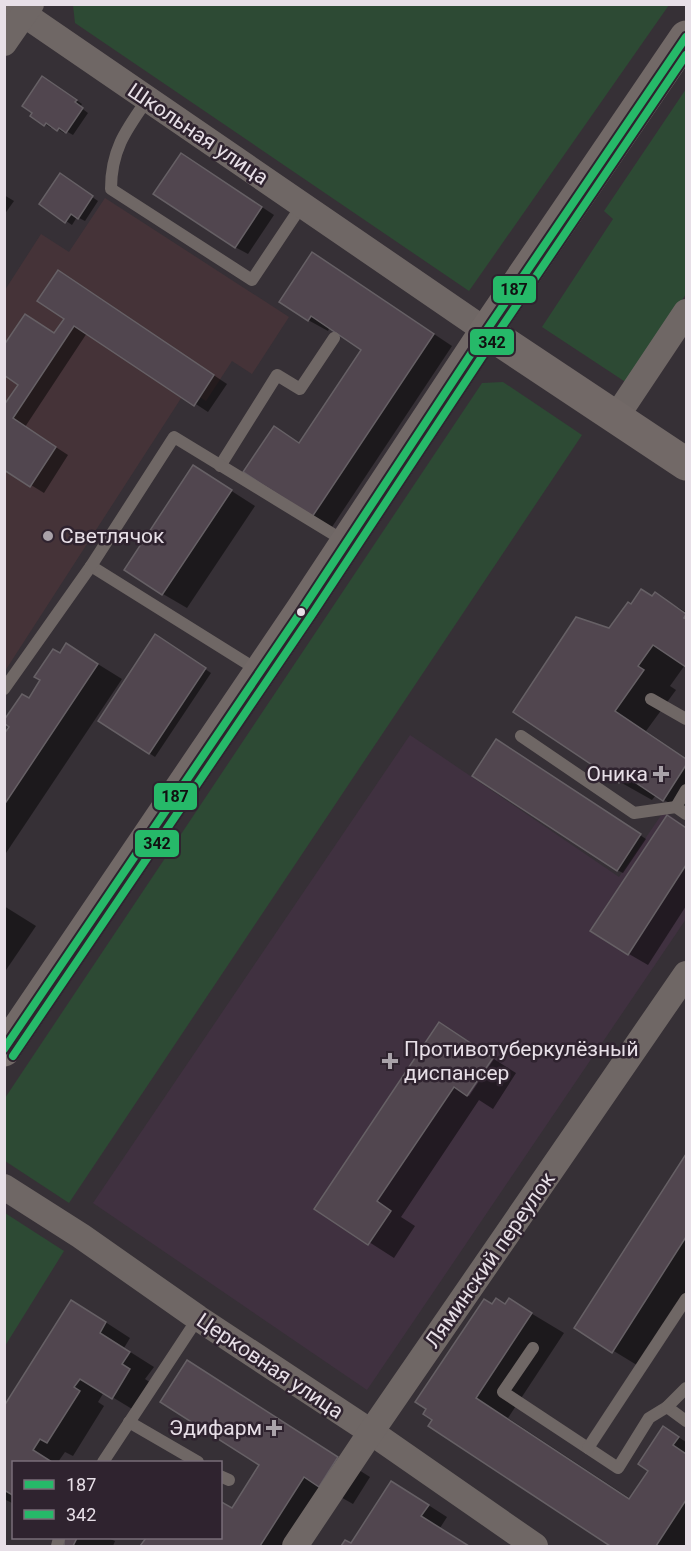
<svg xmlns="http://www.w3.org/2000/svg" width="691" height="1551" viewBox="0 0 691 1551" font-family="Roboto,sans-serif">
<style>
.built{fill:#403140}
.education{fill:#453338}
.green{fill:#2d4a34}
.shadow{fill:#0007}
.building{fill:#51464f;stroke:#666065;stroke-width:1.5}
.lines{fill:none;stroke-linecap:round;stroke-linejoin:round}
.lane{stroke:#6f6765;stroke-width:12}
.street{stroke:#6f6765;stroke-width:26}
.secondary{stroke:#726967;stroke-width:33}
.bus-1-casing{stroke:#2f232f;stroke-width:12}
.bus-2-casing{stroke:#2f232f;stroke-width:12}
.bus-1{stroke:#26b969;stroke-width:8}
.bus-2{stroke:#26b969;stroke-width:8}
.poi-dot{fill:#a9a2a9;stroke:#2f232f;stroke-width:2}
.bus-dot{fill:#e7dfe7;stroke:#2f232f;stroke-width:2}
.labels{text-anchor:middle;stroke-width:5;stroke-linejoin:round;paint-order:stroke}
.street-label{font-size:21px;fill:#e7dfe7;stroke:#2f232f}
.poi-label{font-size:21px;fill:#e7dfe7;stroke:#2f232f;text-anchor:start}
.line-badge{stroke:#2f232f;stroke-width:2}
.pale-badge-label{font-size:16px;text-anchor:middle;font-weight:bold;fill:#111}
</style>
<rect width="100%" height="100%" fill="#363036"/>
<path class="built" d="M410,735L619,877L664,811L686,827V919L367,1390L93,1203Z"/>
<path class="education" d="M105,198L289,317L252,374L232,361L206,401L187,389L5,671V290L41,234L69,252Z"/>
<g class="green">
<path d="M73,5V4L669,5L469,291L75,23Z"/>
<path d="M686,89V294L627,383L542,327L613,219L604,211Z"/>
<path d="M503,382L582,435L69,1203L5,1161V1098L482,383Z"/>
<path d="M5,1213L64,1251L5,1346Z"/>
</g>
<g class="shadow">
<path d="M49,81L82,104L80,107L88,113L73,135L66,131L64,133L53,126L51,128L32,115Z"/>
<path d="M194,162L274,215L248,254L235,247Z"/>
<path d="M66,179L98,201L85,221L77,217L72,225L41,204Z"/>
<path d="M4,195L14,201L4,215Z"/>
<path d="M332,266L452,346L332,527L312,516L274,428L300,443L363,349L330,327L328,331L308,320Z"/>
<path d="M71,280L227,384L208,412L87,333L25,427L68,455L44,493L31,485L4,408L66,318Z"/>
<path d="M194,467L255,506L187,608L163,594Z"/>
<path d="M655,594L686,612V666L685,665L670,686L676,690L646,731L686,758V813L656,795L652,800L620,782L515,712L609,630L632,606L653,597Z"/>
<path d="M162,640L211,673L155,757L149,753Z"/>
<path d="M67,645L122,679L4,856V737Z"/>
<path d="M503,745L646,839L623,873L617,870Z"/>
<path d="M667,817L686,828V906L648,965L629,954Z"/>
<path d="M4,906L36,926L4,973Z"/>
<path d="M440,1024L492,1057L465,1096H469L494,1059L516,1073L493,1109L479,1100L401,1217L415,1226L394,1258L316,1208Z"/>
<path d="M686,1156V1306L645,1370L576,1328Z"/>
<path d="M509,1300L564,1333L508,1418L631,1499L650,1470L664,1428L686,1442V1546H613L430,1426L493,1305L506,1306Z"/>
<path d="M96,1316L130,1338L124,1348L154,1367L145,1379L154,1385L137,1412L104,1392L98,1402L104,1406L73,1456L65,1452L58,1462H14V1504L4,1499V1408Z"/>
<path d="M187,1362L370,1477L353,1504L337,1495L304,1546H142L148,1538H220V1500L233,1508L261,1465Z"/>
<path d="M411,1494L447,1517L440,1528L468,1546H342L346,1542L352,1545Z"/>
<path d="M66,1538H108L115,1541L113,1546H65Z"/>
</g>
<g class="building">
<path d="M42,76L77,100L75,102L83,108L66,133L59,128L57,131L46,123L44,126L30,116L32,113L22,106Z"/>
<path d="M181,153L262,207L235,248L153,194Z"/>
<path d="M60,173L93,196L78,219L71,214L65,223L39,204Z"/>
<path d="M312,252L434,334L312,517L243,472L274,426L299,443L361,350L311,316L308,321L279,302Z"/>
<path d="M58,270L214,375L194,406L74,326L13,418L56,447L30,487L4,470V405L18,385L4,375V345L25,314L54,333L64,319L37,301Z"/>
<path d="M193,465L232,490L162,595L124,570Z"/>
<path d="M641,589L652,596L655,592L686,614L684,618L686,619V667L653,645L638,666L644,670L615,711L686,759V765L663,801L624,775L619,783L513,712L576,617L609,628L628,602L631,604Z"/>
<path d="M155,634L206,668L149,754L98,721Z"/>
<path d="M66,643L98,664L4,805V734L9,727L4,723V720L22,694L29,698L40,680L34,677L53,649L60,653Z"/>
<path d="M496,739L641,834L617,871L472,776Z"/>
<path d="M667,815L686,828V865L628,955L590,931Z"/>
<path d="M439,1022L493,1058L467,1096L454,1087L377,1201L391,1211L368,1245L314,1209Z"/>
<path d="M686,1154V1237L612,1353L574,1328Z"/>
<path d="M496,1298L505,1304L509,1298L532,1313L476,1398L629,1499L648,1471L638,1464L663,1426L679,1437L673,1445L686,1454V1500L656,1546H610L428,1426L432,1420L423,1414L426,1409L415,1402L484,1299L492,1304Z"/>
<path d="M71,1300L106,1322L100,1333L130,1352L122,1364L130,1369L112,1399L80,1379L74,1387L80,1391L47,1443L40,1439L33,1450L52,1462H14V1496L4,1490V1406Z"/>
<path d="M187,1360L338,1457L319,1487L304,1477L260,1546H140L146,1538H220V1501L232,1508L259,1465L160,1402Z"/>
<path d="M391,1481L429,1505L421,1516L469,1546H341L345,1540L351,1543Z"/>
<path d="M64,1538H77L73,1546H64Z"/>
</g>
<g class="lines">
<g class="lane">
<path d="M147,100C126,130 111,150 111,189L252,280L302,205"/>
<path d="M220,466L277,375L300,389L334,338"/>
<path d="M91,566L259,671"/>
<path d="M4,689L91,566L174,437L346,542"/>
<path d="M651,699L686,719"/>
<path d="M521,736L634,813L676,807L686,814"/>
<path d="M676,807L686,790"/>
<path d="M533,1348L503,1392L618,1468L649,1418L667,1407L686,1421"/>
<path d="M667,1407L686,1388"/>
<path d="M129,1422L198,1462"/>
<path d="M588,1448L686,1299"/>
<path d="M103,1462L198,1318"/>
<path d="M220,1476L229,1480"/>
<path d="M57,1546L59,1538"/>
</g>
<g class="street">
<path d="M9,4L486,331"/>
<path d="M4,43L31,4"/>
<path d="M616,417L686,312"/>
<path d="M4,1187L81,1236L198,1318L371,1432L535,1546"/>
<path d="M295,1546L371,1432L686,974"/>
</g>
<g class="secondary">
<path d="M486,331L686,464"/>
<path d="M4,1050L302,610L486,331L686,37"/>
</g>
<g class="bus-1-casing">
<path id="bus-1" d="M4,1049L302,610L486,331L686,37"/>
</g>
<g class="bus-2-casing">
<path id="bus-2" d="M13,1056L311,616L495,337L686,55"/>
</g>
<use href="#bus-1" class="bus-1"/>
<use href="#bus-2" class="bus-2"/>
</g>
<g class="poi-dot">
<circle cx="48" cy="536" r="6"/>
<path d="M658 765h6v6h6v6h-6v6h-6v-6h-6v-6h6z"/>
<path d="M387 1052h6v6h6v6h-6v6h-6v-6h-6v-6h6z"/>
<path d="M271 1419h6v6h6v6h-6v6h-6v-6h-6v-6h6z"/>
</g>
<circle class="bus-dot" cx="301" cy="612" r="5"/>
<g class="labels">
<g class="street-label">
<text transform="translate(198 134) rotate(34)" y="7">Школьная улица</text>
<text transform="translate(490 1260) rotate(-55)" y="7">Ляминский переулок</text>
<text transform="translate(270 1366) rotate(34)" y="7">Церковная улица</text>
</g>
<g class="poi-label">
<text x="60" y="543">Светлячок</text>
<text x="648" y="781" text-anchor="end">Оника</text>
<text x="404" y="1056">Противотуберкулёзный<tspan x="404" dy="24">диспансер</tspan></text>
<text x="262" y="1435" text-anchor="end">Эдифарм</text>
</g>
</g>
<g class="line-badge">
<rect x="492" y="275" width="45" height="29" rx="6" fill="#26b969"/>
<rect x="469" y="328" width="46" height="28" rx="6" fill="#26b969"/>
<rect x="153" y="782" width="45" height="29" rx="6" fill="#26b969"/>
<rect x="134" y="829" width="46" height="29" rx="6" fill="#26b969"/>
</g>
<g class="pale-badge-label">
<text x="514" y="295">187</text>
<text x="492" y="348">342</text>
<text x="175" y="802">187</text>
<text x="157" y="849">342</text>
</g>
<rect width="691" height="1551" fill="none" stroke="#e7dfe7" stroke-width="12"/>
<rect x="12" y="1461" width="210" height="78" fill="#2f232f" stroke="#796e79" stroke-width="1.5"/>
<rect x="24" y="1480" width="30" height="9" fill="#26b969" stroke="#796e79" stroke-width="1.5"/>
<text x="66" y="1491" font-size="18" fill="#e7dfe7">187</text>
<rect x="24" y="1510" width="30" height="9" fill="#26b969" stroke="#796e79" stroke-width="1.5"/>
<text x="66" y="1521" font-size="18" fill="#e7dfe7">342</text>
</svg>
